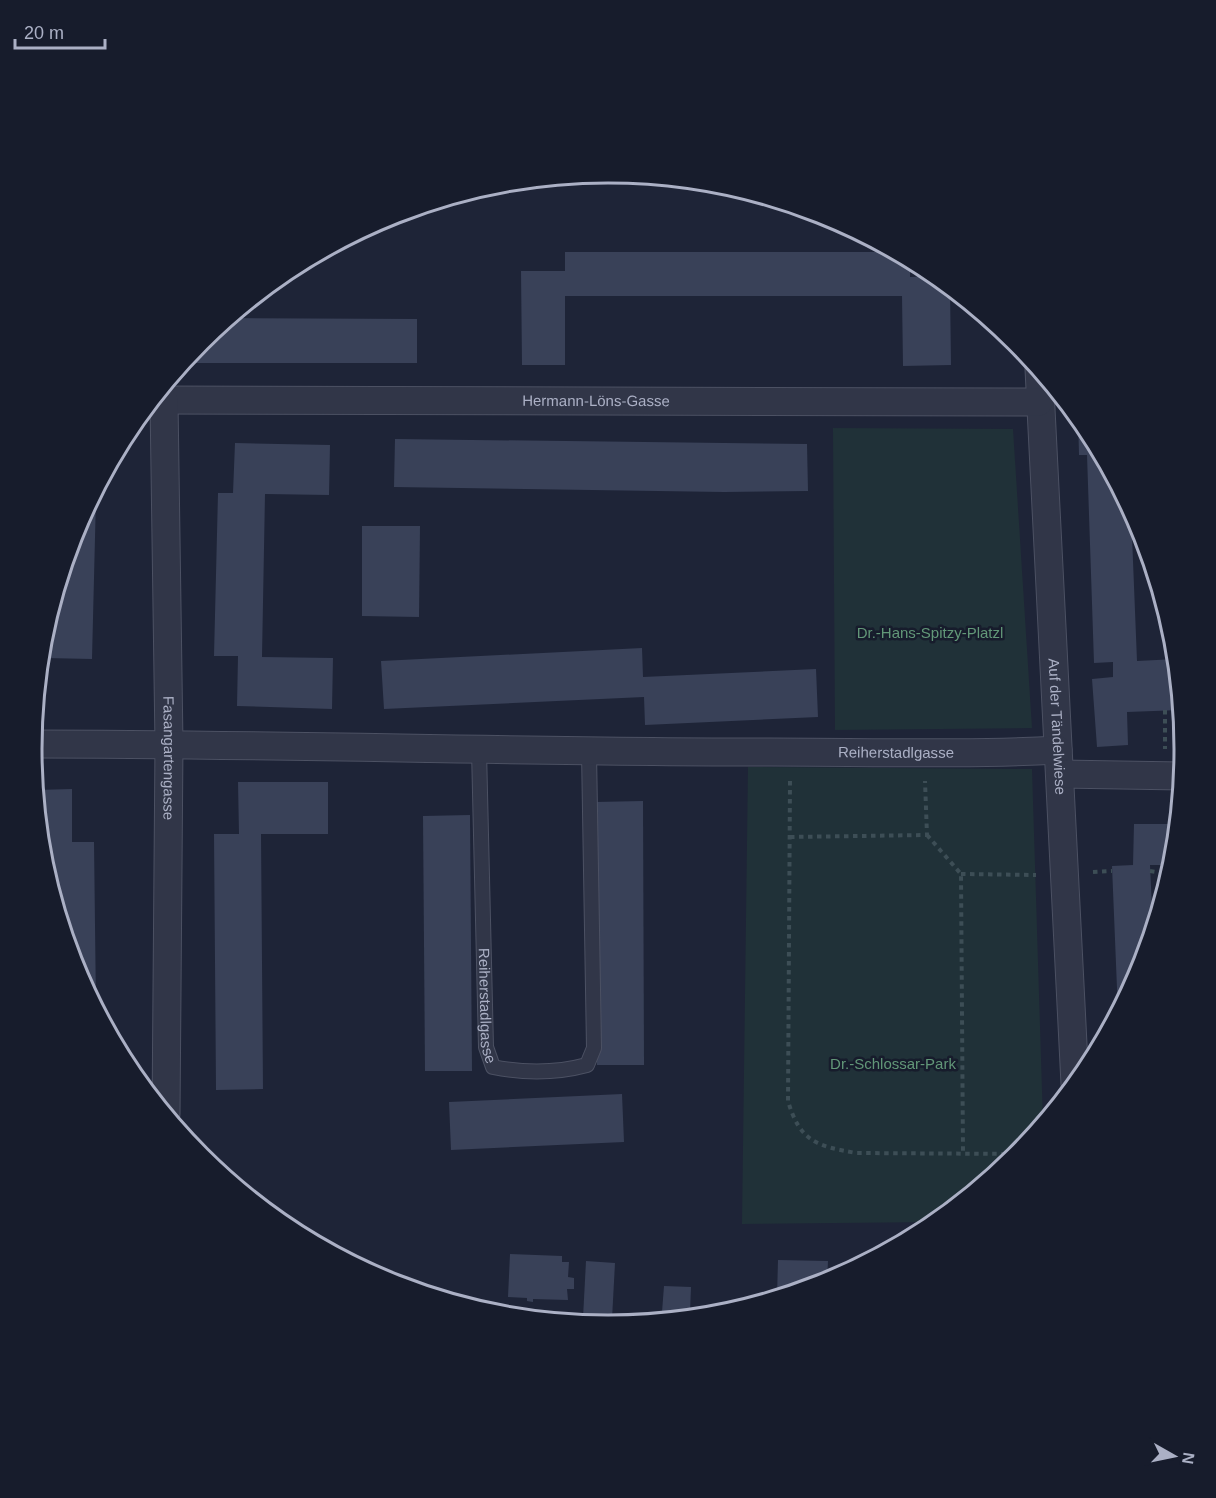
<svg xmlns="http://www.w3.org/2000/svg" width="1216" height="1498" viewBox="0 0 1216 1498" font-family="Helvetica,sans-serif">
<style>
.green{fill:#203138}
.building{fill:#394158}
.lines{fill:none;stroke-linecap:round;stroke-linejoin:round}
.lane-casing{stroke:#4c5163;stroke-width:16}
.street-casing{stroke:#4c5163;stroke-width:29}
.path{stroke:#3d4e56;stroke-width:4;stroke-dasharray:4.5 4.5;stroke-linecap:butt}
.lane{stroke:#313648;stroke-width:14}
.street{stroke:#313648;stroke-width:27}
.labels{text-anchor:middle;stroke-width:5;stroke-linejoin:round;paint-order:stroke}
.street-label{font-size:15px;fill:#abb0c5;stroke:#171c2c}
.park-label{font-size:15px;fill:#629778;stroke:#171c2c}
.rim{fill:none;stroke:#abb0c5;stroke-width:3}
</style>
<rect width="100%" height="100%" fill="#1e2437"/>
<g class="green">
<path d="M833,428L1013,429L1032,728L835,730Z"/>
<path d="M748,767L1032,769L1043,1123L1015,1157L936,1222L742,1224Z"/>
</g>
<g class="building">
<path d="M565,252H894L910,260V277L936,276L950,288L951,365L903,366L902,296H565V365H522L521,271H565Z"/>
<path d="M229,318L417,319V363H183L201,341Z"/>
<path d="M1078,417L1088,429L1131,511L1137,661L1176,659L1181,710L1127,712L1128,745L1097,747L1092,679L1113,677V662L1094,663L1087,455H1079Z"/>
<path d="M395,439L807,444L808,491L724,492L394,487Z"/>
<path d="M235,443L330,445L329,495L265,494L262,657L333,658L332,709L237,706L238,656H214L218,493H233Z"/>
<path d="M92,497H96L92,659L45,658V627L76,528Z"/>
<path d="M362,526H420L419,617L362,616Z"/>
<path d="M642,648L643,677L816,669L818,717L645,725L644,697L384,709L381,661Z"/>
<path d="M238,782H328V834H261L263,1089L216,1090L214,834H239Z"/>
<path d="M72,789V842H94L96,1007L75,969L48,878L47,843H41L36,790Z"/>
<path d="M643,801L644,1065H597L595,802Z"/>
<path d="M470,815L472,1071H425L423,816Z"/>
<path d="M1134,824H1177L1172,865H1150L1153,930L1140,970L1118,1013L1112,866L1133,865Z"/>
<path d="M622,1094L624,1142L451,1150L449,1102Z"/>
<path d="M510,1254L562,1256V1262H569L568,1277L574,1278V1289H567L568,1300L533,1299V1302L527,1301V1298L508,1297Z"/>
<path d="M778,1260L828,1261L827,1282L777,1297Z"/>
<path d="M586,1261L615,1263L612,1319L583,1318Z"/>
<path d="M664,1286L691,1287L690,1313L662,1312Z"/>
</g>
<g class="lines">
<g class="lane-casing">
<g id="lane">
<path id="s1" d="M479,750L486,1047L493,1067C523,1073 557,1073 587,1065L594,1048L589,752"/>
</g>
</g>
<g class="street-casing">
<g id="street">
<path id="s2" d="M1039,369L1075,1084"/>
<path id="s3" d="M152,400L1039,402"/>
<path id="s4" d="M164,401L169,744L166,1114"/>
<path id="s5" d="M32,744C278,744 524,752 770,752C866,752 963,755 1058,750"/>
<path d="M1060,774L1182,776"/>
</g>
</g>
<g class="path">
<path d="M1165,710V749"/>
<path d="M790,781L788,1101C800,1142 817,1146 856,1153L1018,1154"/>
<path d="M927,835L961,874L963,1154"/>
<path d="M790,837L927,835L925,781"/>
<path d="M1150,871L1170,874"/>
<path d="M1093,872L1112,871"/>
<path d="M961,874L1036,875"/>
</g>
<use href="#lane" class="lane"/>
<use href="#street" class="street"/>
</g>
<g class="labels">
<g class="street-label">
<text dy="5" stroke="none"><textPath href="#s3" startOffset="444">Hermann-Löns-Gasse</textPath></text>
<text dy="5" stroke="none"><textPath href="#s2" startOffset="358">Auf der Tändelwiese</textPath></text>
<text dy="5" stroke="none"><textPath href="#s5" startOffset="864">Reiherstadlgasse</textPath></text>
<text dy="5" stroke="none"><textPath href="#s4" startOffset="357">Fasangartengasse</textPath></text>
<text dy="5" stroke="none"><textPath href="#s1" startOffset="256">Reiherstadlgasse</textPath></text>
</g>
<g class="park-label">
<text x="930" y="638">Dr.-Hans-Spitzy-Platzl</text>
<text x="893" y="1069">Dr.-Schlossar-Park</text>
</g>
</g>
<path d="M0 0H1216V1498H0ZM42 749a566 566 0 1 1 1132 0a566 566 0 1 1-1132 0Z" fill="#171c2c" fill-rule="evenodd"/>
<path class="rim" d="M42 749a566 566 0 1 1 1132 0a566 566 0 1 1-1132 0Z"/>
<g transform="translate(1174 1456) rotate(99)" stroke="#171c2c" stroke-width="4.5" paint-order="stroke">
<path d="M0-4.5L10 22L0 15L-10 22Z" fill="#abb0c5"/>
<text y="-9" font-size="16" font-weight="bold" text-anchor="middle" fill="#abb0c5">N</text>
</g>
<path d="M15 39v9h90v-9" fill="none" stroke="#abb0c5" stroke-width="3"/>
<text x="24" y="39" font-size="18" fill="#abb0c5" stroke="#171c2c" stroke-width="4.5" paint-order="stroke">20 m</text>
</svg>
